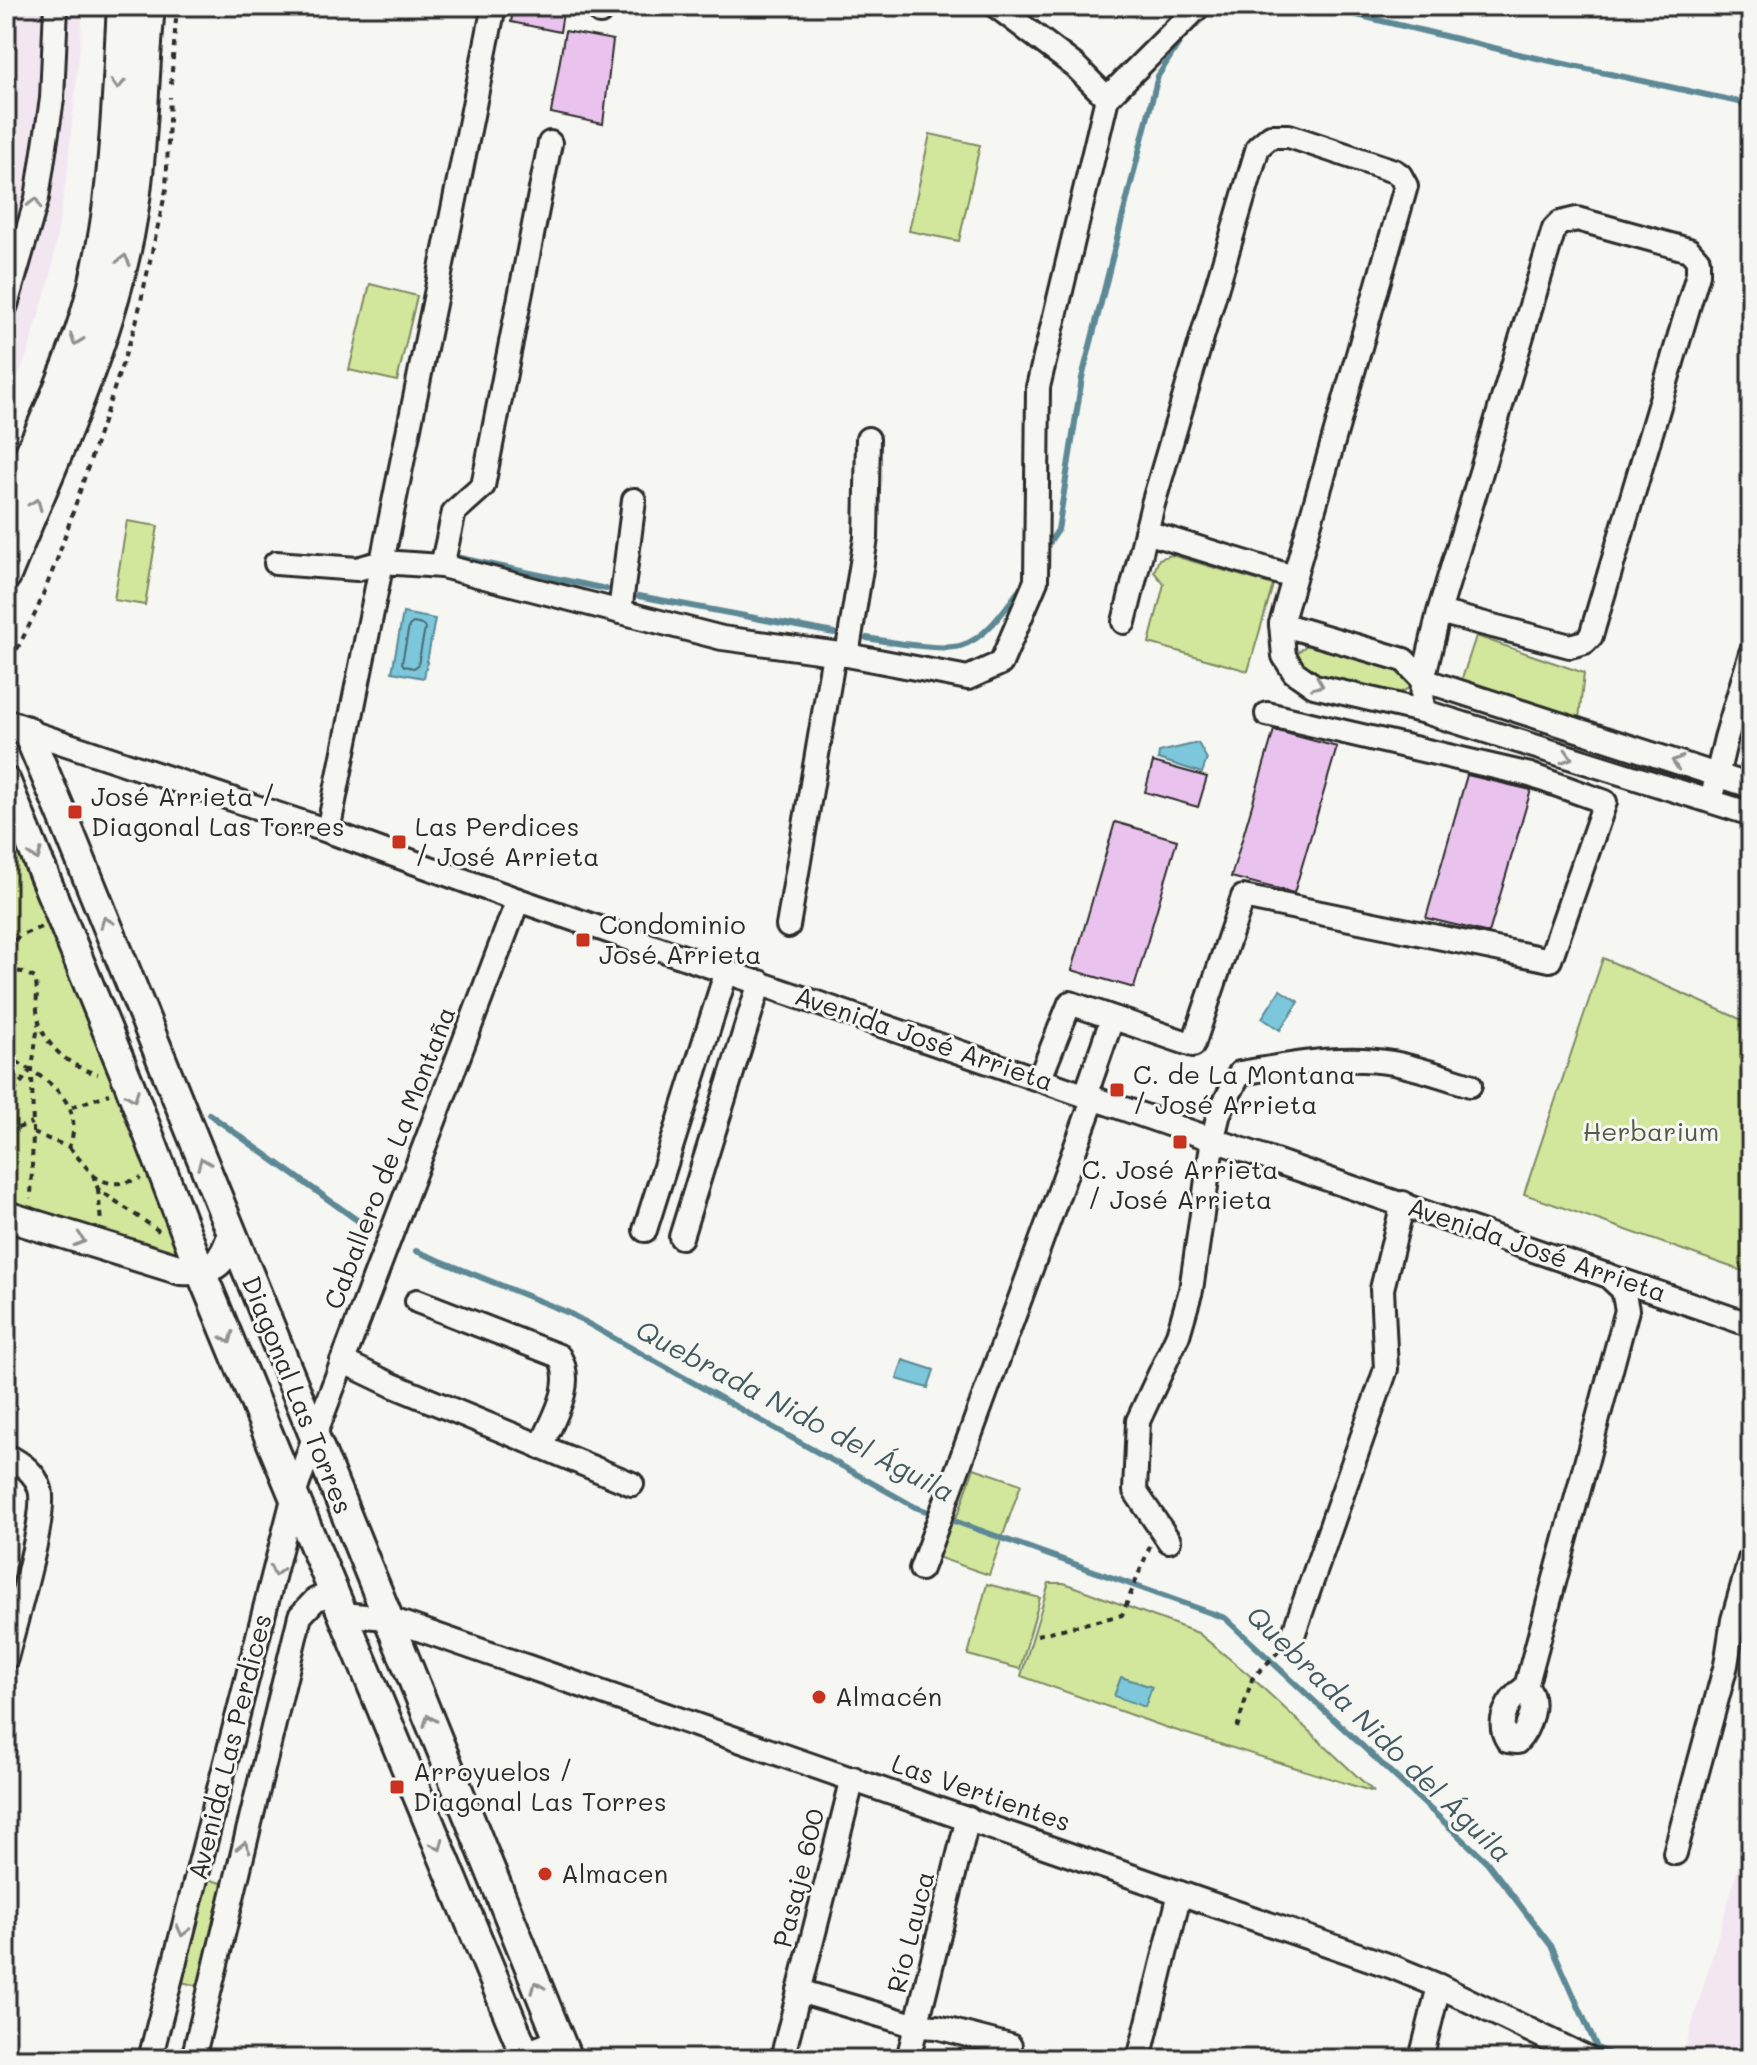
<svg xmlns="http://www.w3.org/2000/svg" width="1757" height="2065" viewBox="0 0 1757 2065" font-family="Mali,sans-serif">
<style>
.built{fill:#f2e7f1}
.green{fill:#d2e79c;stroke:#7e8964;stroke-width:2}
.water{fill:#7bc7db;stroke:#5b8995;stroke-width:2}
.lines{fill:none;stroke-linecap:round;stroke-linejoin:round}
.shore{stroke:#4b6971;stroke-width:2}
.stream{stroke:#5b8995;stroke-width:6}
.building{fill:#e9c3ee;stroke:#2b2b2b;stroke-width:2}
.minor-casing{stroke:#2b2b2b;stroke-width:28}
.major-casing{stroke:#2b2b2b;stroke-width:34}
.path{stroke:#2b2b2b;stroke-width:4;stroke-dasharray:6 6;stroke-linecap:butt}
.minor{stroke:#f6f6f2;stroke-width:22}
.major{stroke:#f6f6f2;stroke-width:28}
.oneway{stroke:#90908e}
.poi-dot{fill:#c8321e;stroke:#f6f6f2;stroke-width:3}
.labels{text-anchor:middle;stroke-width:6;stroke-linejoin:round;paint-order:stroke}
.poi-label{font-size:26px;fill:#2b2b2b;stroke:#f6f6f2;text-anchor:start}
.street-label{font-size:26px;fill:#2b2b2b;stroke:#f6f6f2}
.park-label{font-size:26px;fill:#555a47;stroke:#f6f6f2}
.water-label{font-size:28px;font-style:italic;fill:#435a60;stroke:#f6f6f2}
</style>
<rect width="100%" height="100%" fill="#f6f6f2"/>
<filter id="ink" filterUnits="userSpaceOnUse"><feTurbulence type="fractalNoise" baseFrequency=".0125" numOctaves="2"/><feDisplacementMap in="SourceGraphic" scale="16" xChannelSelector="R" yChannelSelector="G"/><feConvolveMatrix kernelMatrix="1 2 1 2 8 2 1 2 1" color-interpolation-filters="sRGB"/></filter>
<g filter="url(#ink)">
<g class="built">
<path d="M6,6H84L67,174L51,275L26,358L6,404Z"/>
<path d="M1740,1861L1751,1865V2059H1682Z"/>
</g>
<g class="green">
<path d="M930,134L980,145L959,241L909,231Z"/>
<path d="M370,284L417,296L397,381L349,370Z"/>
<path d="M127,521L158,526L145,605L114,600Z"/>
<path d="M1171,555L1273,585L1248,671L1149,643L1164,584L1154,572L1159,559Z"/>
<path d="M1476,636L1584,673L1579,719L1461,682Z"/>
<path d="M1312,641L1408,672L1410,688L1397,694L1314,679L1300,670L1298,652Z"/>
<path d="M6,808L191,1269L6,1212Z"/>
<path d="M1603,958L1751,1024V1274L1524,1194Z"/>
<path d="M974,1468L1021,1484L989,1575L934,1556L941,1538L959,1512Z"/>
<path d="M1049,1583H1064L1198,1633L1248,1674L1374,1792L1165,1727L1021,1676Z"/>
<path d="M987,1584L1040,1598L1020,1669L968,1655Z"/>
<path d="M207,1879L225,1884L199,1986L181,1982Z"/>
</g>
<g class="water">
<path d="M403,613L435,619L424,678L392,672Z"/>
<path d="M1198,743L1207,759L1202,773L1158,759L1159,752Z"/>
<path d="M1280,990L1299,1002L1280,1030L1262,1018Z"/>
<path d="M903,1360L934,1370L928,1388L897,1379Z"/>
<path d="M1121,1677L1152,1687L1145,1707L1114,1696Z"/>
</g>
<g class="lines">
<path class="shore" d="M413,623L423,625L425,628L418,665L414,668L404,666L402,663L409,626Z"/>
<g class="stream">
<path d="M1320,6L1523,55L1739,102L1751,109"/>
<path d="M1050,542L1058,530L1082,378L1158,76L1184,35"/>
<path d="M451,556L606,589"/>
<path d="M639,596L834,633"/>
<path d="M867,638C889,642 939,651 960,646C986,639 1007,607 1022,586"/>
<path d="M209,1114L368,1228"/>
<path d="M416,1251L569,1313L915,1507L1225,1618L1487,1862L1552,1947L1597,2048L1621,2059"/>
</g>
</g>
<g class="building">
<path d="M514,6H564L560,32L511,22Z"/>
<path d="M565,31L613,40L603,124L551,113Z"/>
<path d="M1274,730L1337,747L1294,893L1231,877Z"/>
<path d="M1153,762L1207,777L1198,807L1145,792Z"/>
<path d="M1467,775L1531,790L1489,933L1426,918Z"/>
<path d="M1115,822L1177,840L1134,988L1072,970Z"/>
</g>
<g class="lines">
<g class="minor-casing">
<g id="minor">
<path d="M996,6L1075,66L1107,98"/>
<path d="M600,12L601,6"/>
<path d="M6,305L37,198L52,99L56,6"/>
<path d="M1146,532L1293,577"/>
<path d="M276,563L357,569L382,562L494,6"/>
<path d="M442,566L454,512L483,486L550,143"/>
<path d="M620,612L634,500"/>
<path d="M1124,622L1153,504L1258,147L1271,136H1289L1394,171L1400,175L1406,186L1281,624L1284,656L1294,672L1314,686L1422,711L1751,814"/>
<path d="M1281,624L1404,660L1423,680L1751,786"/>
<path d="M847,655L866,538L868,439"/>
<path d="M1422,711L1423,680L1439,612L1554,229L1560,223L1577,219L1689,250L1698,260V274L1591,636L1585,642L1570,646L1439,612"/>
<path d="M27,731L328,831L518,900L1751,1325"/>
<path d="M1714,789L1726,738L1751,653"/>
<path d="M328,831L382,562L442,566L722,638L847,655L968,678L1001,663L1036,581L1038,387L1107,98L1199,6"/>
<path d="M788,926L834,654"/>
<path d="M1040,1078L1070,1003L1193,1045L1243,897L1550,960L1605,802L1530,775L1267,714"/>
<path d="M1086,1094L1112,1019"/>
<path d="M645,1230L727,970"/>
<path d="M681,1237L760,982"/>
<path d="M417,1301L559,1356C576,1385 553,1418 541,1447"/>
<path d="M342,1361L392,1385L632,1484"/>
<path d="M6,1455C21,1463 35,1472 40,1489C48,1515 14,1626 6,1658"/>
<path d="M1169,1541L1135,1491L1138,1421L1178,1335L1191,1290L1213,1138L1219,1113L1240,1073C1290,1065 1342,1054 1393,1063C1419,1068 1445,1077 1470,1085"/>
<path d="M921,1569L1094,1097"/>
<path d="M342,1614L387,1618L1393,1967L1439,1986L1589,2059"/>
<path d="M1293,1635L1386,1369L1382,1289L1403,1203"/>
<path d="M1526,1687C1540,1700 1529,1729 1517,1742L1508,1741C1495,1722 1508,1699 1526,1687L1627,1310L1623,1290L1607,1275"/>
<path d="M1675,1853L1726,1665L1733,1620L1751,1556"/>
<path d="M799,1991L917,2026L937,2027L1010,2046"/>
<path d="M150,2059L294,1495L314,1437L518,900"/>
<path d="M193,2059L300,1616L315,1600L333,1592"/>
<path d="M511,2059L559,2040"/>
<path d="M782,2059L853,1778"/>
<path d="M908,2059L968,1818"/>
<path d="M1139,2059L1180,1893"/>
<path d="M1421,2059L1439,1986"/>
</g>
</g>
<g class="major-casing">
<g id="major">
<path d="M6,507C33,444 65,381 85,315C115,216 116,109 122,6"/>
<path d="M6,576C49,471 100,366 125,255C144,174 142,88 150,6"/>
<path d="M6,724L27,731L62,814L567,2059"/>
<path d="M6,782L130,1086L201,1272L527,2059"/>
<path d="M6,1216L181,1270C212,1272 223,1265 232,1235"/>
</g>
</g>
<g class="path">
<path d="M171,84L177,6"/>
<path d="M6,615L13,599"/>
<path d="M6,671L37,610L58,557L136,323L166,190L170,97"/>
<path d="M6,949L19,936L41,927"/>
<path d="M6,970L23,972L35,978C38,989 36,999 37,1010C39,1042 68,1067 98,1074"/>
<path d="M6,1056C41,1075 88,1100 69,1147L33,1133L31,1199"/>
<path d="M6,1102L30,1071"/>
<path d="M72,1107L109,1094"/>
<path d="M6,1132L32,1123"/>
<path d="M33,1133L32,1069L38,1024"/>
<path d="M69,1147L93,1175L98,1189L159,1231"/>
<path d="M93,1175C108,1187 124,1184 141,1178"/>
<path d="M98,1189L101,1223"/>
<path d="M1037,1635L1122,1615L1150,1546"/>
<path d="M1237,1728L1252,1679L1281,1649"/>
</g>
<use href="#minor" class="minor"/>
<use href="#major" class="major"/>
</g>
<defs><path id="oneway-chevron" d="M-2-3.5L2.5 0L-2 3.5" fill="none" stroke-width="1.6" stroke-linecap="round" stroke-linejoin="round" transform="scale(2)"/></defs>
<g class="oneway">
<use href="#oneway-chevron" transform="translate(118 84) rotate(93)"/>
<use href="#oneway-chevron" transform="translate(35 203) rotate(-76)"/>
<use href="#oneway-chevron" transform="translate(124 260) rotate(-77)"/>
<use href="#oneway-chevron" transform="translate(76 340) rotate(110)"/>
<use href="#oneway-chevron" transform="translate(36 504) rotate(-67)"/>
<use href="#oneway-chevron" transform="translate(1318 684) rotate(22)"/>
<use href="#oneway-chevron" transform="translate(1567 757) rotate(17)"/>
<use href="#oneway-chevron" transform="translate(1677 762) rotate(-162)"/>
<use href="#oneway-chevron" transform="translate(36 855) rotate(68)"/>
<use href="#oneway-chevron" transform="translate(106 922) rotate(-112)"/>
<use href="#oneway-chevron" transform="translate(133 1096) rotate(69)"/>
<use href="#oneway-chevron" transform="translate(203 1163) rotate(-112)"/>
<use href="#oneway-chevron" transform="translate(80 1240) rotate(18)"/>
<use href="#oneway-chevron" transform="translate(228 1338) rotate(67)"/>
<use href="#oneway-chevron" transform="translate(276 1571) rotate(104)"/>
<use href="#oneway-chevron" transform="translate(429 1720) rotate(-112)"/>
<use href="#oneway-chevron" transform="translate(438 1845) rotate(67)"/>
<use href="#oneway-chevron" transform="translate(244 1847) rotate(-76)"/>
<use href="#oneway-chevron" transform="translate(183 1931) rotate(104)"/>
<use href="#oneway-chevron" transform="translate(537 1987) rotate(-112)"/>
</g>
</g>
<g class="poi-dot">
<rect x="67" y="804" width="16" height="16" rx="4"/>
<rect x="391" y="834" width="16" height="16" rx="4"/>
<rect x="575" y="932" width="16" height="16" rx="4"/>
<rect x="1109" y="1082" width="16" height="16" rx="4"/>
<rect x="1172" y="1134" width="16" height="16" rx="4"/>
<circle cx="819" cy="1697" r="8"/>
<rect x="389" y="1779" width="16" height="16" rx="4"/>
<circle cx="545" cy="1874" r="8"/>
</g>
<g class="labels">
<g class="poi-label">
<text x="91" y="806">José Arrieta /<tspan x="91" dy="30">Diagonal Las Torres</tspan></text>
<text x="415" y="836">Las Perdices<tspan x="415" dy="30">/ José Arrieta</tspan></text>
<text x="599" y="934">Condominio<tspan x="599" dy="30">José Arrieta</tspan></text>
<text x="1133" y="1084">C. de La Montana<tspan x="1133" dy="30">/ José Arrieta</tspan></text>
<text x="1180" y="1179" text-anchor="middle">C. José Arrieta<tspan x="1180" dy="30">/ José Arrieta</tspan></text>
<text x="835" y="1706">Almacén</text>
<text x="413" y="1781">Arroyuelos /<tspan x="413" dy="30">Diagonal Las Torres</tspan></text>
<text x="561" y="1883">Almacen</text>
</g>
<g class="street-label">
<text transform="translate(924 1039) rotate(19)" y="9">Avenida José Arrieta</text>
<text transform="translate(390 1158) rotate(-69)" y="9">Caballero de La Montaña</text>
<text transform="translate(1537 1250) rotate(19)" y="9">Avenida José Arrieta</text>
<text transform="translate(297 1395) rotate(68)" y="9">Diagonal Las Torres</text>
<text transform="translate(230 1747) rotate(-76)" y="9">Avenida Las Perdices</text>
<text transform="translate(981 1793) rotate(19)" y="9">Las Vertientes</text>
<text transform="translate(799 1878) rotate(-76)" y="9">Pasaje 600</text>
<text transform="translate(911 1932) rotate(-76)" y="9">Río Lauca</text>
</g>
<g class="park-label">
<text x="1651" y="1141">Herbarium</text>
</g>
<g class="water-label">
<text transform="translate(795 1411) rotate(28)" y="10">Quebrada Nido del Águila</text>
<text transform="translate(1379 1734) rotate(44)" y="10">Quebrada Nido del Águila</text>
</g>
</g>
<rect width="1757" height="2065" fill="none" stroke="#f6f6f2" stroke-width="32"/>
<rect x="16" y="16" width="1725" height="2033" fill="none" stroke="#2b2b2b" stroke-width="3" filter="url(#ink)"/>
</svg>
